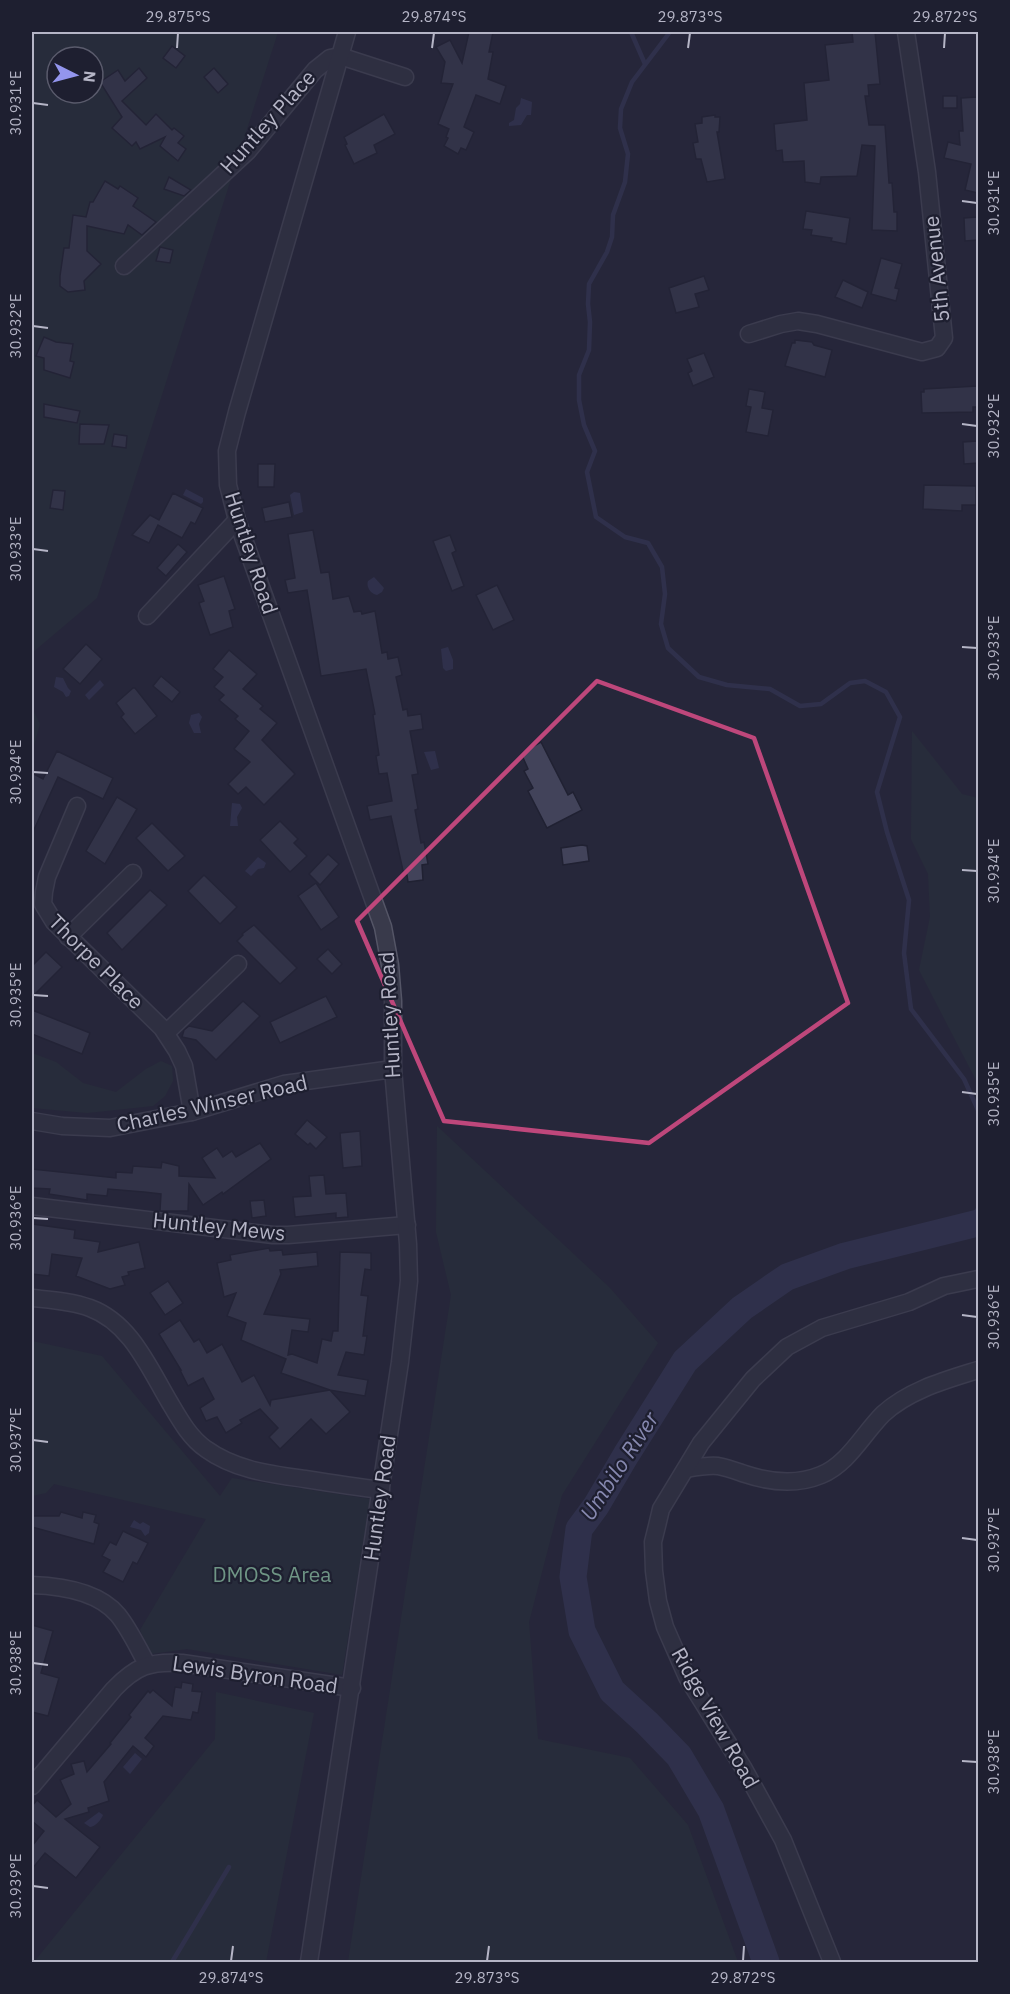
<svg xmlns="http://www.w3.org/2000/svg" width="1010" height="1994" viewBox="0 0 1010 1994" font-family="'IBM Plex Sans',sans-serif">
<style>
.green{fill:#29343c;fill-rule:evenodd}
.water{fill:#3b3d60}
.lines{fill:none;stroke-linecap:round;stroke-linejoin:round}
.stream{stroke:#3b3d60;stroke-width:4.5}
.river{stroke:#3b3d60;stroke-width:27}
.building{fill:#42435a;stroke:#202132;stroke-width:1.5}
.minor-casing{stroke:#545566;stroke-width:19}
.minor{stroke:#393a4b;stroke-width:16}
.marked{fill:none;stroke:#be477b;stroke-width:4.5;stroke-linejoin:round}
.ticks{fill:none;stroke:#b5b5c6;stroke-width:2}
.labels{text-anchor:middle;stroke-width:4.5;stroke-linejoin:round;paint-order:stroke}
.street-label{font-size:21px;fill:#b5b5c6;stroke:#1e1f30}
.park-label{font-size:21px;fill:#6f9585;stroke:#1e1f30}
.water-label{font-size:22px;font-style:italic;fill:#8789b0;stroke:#1e1f30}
.neatline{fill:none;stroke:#b5b5c6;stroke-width:2}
.ticks-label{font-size:15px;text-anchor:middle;fill:#b5b5c6}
</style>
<rect width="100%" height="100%" fill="#26273a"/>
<g class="green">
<path d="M32,32H278L97,598L32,653ZM57,57H93V93H57Z"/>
<path d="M32,708L40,724L32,752Z"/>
<path d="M912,731L962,794L978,798V1084L919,970L930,917L928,874L911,839Z"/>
<path d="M32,1053L56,1062L83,1083L116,1092L146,1069L161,1061L172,1066L173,1081L165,1096L153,1106L87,1113L32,1108Z"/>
<path d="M437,1126L610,1288L658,1343L562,1495L529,1622L538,1739L630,1758L688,1825L738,1962H348L451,1295L436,1232Z"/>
<path d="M32,1341L102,1356L220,1496L232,1478L370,1499L342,1675L187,1649L151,1654L140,1630L206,1519L54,1484L46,1493L32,1496Z"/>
<path d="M216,1692L314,1713L266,1962H34L215,1739Z"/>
</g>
<g class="water">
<path d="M521,98L532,102L531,115H527L521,125L509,126V123L514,120L516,108L520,104Z"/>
<path d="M186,489L203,498V502L201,504L183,495Z"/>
<path d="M294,492L300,493L303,512L294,515L290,495Z"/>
<path d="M374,577L384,588L382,592L377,595C370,594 366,586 368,581Z"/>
<path d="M448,647L453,660V669L446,671L443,668L441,649Z"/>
<path d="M56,677L63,678L68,688L71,691L69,696L66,697L63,692L54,687Z"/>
<path d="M100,680L104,685L87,702L89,700L85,695Z"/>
<path d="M199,713L202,717L199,724L201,733H194L189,723L191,715Z"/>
<path d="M435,751L439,768L431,770L424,752Z"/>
<path d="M232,803L240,804L242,808L237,817L238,826H230Z"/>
<path d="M258,857L266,863L264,868L258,869L251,876L245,871Z"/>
<path d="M134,1520L140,1524L143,1522L150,1526L149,1533L145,1536L141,1530L130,1527Z"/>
<path d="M135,1753L142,1759L130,1774L123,1767Z"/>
<path d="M99,1812L103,1815C101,1820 96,1826 90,1827L84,1823Z"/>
</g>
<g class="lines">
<g class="stream">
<path d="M631,32L645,64"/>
<path d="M670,32L632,82L621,109L620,128L628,154L625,182L613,215L612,237L607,252L589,284L588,304L590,322L589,350L579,375V400L584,425L595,451L587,472L596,517L625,537L648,543L662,567L665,594L661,624L668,648L699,677L727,685L770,689L800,706L821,704L850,683L865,681L886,692L900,717L877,792L887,832L909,900L904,953L911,1009L964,1079L978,1110"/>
<path d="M966,1226L978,1209"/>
<path d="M172,1962L229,1867"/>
</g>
<path class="river" d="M766,1962L711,1810L679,1756L647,1723L612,1691L582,1631L573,1577L579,1529L596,1506L626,1455L685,1361L742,1308L787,1277L845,1256L978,1223"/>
</g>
<g class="building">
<path d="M469,32H493L489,52H493L488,79L506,86L500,104L476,95L464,127L474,132L466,150L461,148L458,154L444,146L448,138L446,137L449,129L438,124L453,84L441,83L445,62L436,47L450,40L462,63Z"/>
<path d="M852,32H875L880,84L868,85L869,96H865L869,125H885L889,183H892L894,212H897V231L872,230L875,146L862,145L857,176L821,177L820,184L805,182L804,161L783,162L782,150L776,151L774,124L807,120L804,83L829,80L825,45L853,42Z"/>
<path d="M172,46L185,56L176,68L163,58Z"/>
<path d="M139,68L147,78L122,101L146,125L156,114L172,130L174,128L184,136L178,143L186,149L178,161L160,146L165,137L140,149L136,142L132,146L112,128L122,117L100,82L118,70L125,81Z"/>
<path d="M214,68L228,84L218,93L204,77Z"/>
<rect x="943" y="96" width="14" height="12"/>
<path d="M978,97V193L965,190L971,164L944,158L948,142L960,145L959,131H963L961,98Z"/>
<path d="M384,114L395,134L374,145L377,153L354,164L345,145L347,144L344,137Z"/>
<path d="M715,115V117H720L719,132H717L725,179L707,182L701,159H696L693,143L698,142L695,124L702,123V117Z"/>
<path d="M169,177L191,190L184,196L164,189Z"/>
<path d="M105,181L118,189L120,186L138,198L133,206L156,222L142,235L128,225L124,234L87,226V251L101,264L84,281L85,290L68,292L60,286V276L64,248H69L73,215L86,217L90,202H93Z"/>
<path d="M806,211L850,218L846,244L831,241L832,238L811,235L812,230L803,229Z"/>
<path d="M978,217V240L965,241L964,218Z"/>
<path d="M160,247L173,250L170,263L156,261Z"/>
<path d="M881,258L902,264L895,288L899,289L896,301L871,294Z"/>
<path d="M704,276L709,290L695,294L699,307L676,313L669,288Z"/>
<path d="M843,280L868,292L862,308L835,297Z"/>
<path d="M44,337L56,342L73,344L70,361L74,362L70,378L44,370V358L36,356Z"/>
<path d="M795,340L812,342L814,345L832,350L825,377L785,366L792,343H795Z"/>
<path d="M704,353L714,377L693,386L688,373L692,371L687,359Z"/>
<path d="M978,386V407H973V412L922,413L921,392H924V389Z"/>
<path d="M749,389L765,392L762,408L773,410L768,436L746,432L751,407L746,406Z"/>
<path d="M44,404L80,411L77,423L44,417Z"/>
<path d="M80,424L109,425L104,444H79Z"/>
<path d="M114,434L127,436L126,448L112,446Z"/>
<path d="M978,441V463L964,464L963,442Z"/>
<path d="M258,464H275L274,487H258Z"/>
<path d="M924,485L976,486V505H962V511L923,509Z"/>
<path d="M53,490L65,491L63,510L50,508Z"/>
<path d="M173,493L203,508L195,524L191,522L182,538L158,525L149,543L132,535L150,515L159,520Z"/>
<path d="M289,502L292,517L265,522L262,508Z"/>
<path d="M313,530L321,573L329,572L333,599L349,596L354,612L361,611L362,614L375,611L382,653L387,652L388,659L398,657L402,675L396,677L403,710L407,709L408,716L421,714L423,729L410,731L418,774L412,775L418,809L415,810L421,843L424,842L428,864L422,865L423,880L408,882L407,875H404L391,816L370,820L367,806L392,801L387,773L379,774L376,756L379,755L373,715L375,714L366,669L321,676L307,590L288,593L285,580L295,578L288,534Z"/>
<path d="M450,535L456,551L452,553L464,586L452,591L433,541Z"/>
<path d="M178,544L187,552L166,576L157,568Z"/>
<path d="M224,576L235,609L229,611L233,627L210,635L199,603L204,601L198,585Z"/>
<path d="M497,585L514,620L493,630L476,595Z"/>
<path d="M86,644L102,659L80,684L63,669Z"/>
<path d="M229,650L257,674L243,689L263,706L260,709L277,723L262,740L295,774L264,805L246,787L238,794L228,784L250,762L234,749L249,731L235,719L238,716L219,700L224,695L214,687L223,677L213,669Z"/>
<path d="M161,676L180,692L172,702L153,686Z"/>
<path d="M133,688H135L157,716L135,734L121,717L124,714L116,703Z"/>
<path d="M541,742L568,795L573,792L582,810L547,828L528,791L533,788L524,771L528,769L521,753Z"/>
<path d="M57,751L113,778L103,799L58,777L32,834V773L43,779Z"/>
<path d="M117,797L137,809L105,864L86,851Z"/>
<path d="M280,821L298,839L294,843L307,856L290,872L260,840Z"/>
<path d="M152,823L185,856L168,871L136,838Z"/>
<path d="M582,845L587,846L589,861L563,865L561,848Z"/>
<path d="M328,854L339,864L320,885L309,874Z"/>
<path d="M204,875L237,907L220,924L188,891Z"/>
<path d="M316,883L339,917L321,930L298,896Z"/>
<path d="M150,890L167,905L122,950L107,933Z"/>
<path d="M254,925L297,968L280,984L237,941L243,935L242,934Z"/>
<path d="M328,949L342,964L332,974L317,959Z"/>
<path d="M46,952L62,967L32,997V966Z"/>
<path d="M326,996L337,1017L280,1043L270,1022Z"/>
<path d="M243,1001L260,1016L216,1060L196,1040L182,1037L184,1030L189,1026L212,1031Z"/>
<path d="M32,1010L90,1033L82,1054L32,1034Z"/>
<path d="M307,1120L327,1137L316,1149L310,1143L308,1145L295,1134Z"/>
<path d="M360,1131L362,1166L343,1168L340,1133Z"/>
<path d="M260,1143L271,1159L223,1194L222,1192L203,1205L189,1184L188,1211H160L161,1194L144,1192L108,1189L107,1196L87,1194V1200L49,1194L50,1189L32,1188V1169L116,1178V1172L132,1173L133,1166L161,1168L162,1162L179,1166V1176L215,1178L202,1158L217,1148L223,1157L232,1151L236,1157Z"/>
<path d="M324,1175L326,1194L346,1193L348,1217L336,1218V1213L295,1217L293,1197L311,1196L309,1176Z"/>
<path d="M264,1200L266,1216L252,1218L250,1201Z"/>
<path d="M32,1224L75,1230L74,1238L100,1242L98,1252L139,1242L145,1268L128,1272L129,1275L122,1277L125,1285L110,1289L76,1276L82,1258L52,1254L49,1276L32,1274Z"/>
<path d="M269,1248L270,1251L282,1250L283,1255L317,1252L318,1266L280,1270L281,1274L264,1314L310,1319L308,1332L292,1330L288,1355L292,1354L317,1363L322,1339L331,1341L333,1331H338L340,1252L371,1253V1270L365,1269L361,1295L368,1296L363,1336H367L364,1355L346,1352L338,1375L368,1380L365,1396L330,1390L350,1412L326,1434L311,1419L280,1449L269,1437L278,1428L260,1409L240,1420L242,1423L226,1433L217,1417L206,1421L200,1408L214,1399L203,1378L188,1386L180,1370H181L159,1334L180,1320L194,1342L199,1339L207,1353L222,1344L242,1382L254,1375L270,1405L271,1400L330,1390L281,1373L286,1359L241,1340L246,1323L227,1316L236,1293L224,1297L217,1263L231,1260L230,1255Z"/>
<path d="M168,1281L183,1303L165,1315L150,1293Z"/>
<path d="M61,1512L82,1518L83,1512L96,1515L94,1522L99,1524L94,1544L32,1527V1516H59Z"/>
<path d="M123,1531L148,1543L137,1564L133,1562L123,1582L103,1572L110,1560L102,1556L110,1542L116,1545Z"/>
<path d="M32,1625L53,1631L41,1673L59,1678L48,1716L32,1712Z"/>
<path d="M182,1682L193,1684L192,1691L202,1692L198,1713L193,1712L191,1720L163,1716L145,1738L154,1746L146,1757L133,1746L104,1782L109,1801L88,1808L89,1812L65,1819L100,1847L76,1878L45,1853L32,1869V1846L44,1831L32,1821V1806L37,1800L56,1817L71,1804L60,1780L74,1774L71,1764L84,1761L87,1772L111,1744L110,1743L131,1717L129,1715L148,1691L150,1693L153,1690L172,1706L175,1687L181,1688Z"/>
</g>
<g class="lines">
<g class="minor-casing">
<g id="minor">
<path d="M124,266L248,151L315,70L330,58L340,56L405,77"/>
<path d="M749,334L781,324L798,321L817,324L922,352L937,348L944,338L927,172L906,32"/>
<path d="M147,616L237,520"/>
<path d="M77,806L47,877L44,892L43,904L54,922L162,1028L177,1051L184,1066L192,1112"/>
<path d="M68,937L133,873"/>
<path d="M166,1033L238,964"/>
<path d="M32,1121L62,1126L110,1128L192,1112L284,1084L393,1069"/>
<path d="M32,1206L273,1235H288L407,1225"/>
<path d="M32,1298C51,1300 71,1301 90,1308C131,1323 149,1368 170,1403C180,1420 190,1438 206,1449C235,1470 270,1474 305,1479C330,1483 356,1487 381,1490"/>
<path d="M686,1469C697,1467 707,1465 718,1466C728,1468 736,1471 745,1474C769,1482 797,1485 821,1475C848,1464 863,1434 883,1414C909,1390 946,1380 978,1370"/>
<path d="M32,1585C61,1586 98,1591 118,1615C130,1630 138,1648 147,1664"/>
<path d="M32,1786L114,1689C136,1666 150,1661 182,1663L352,1688"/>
<path d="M309,1962L400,1362L409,1281L408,1244L393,1069V1001L390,965L383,927L237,520L228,485L227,451L237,412L347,32"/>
<path d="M832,1962L783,1840L744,1769L687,1677L665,1627L658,1601L654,1571L653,1542L657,1526L661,1509L701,1443L753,1379L787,1347L822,1328L909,1302L944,1286L978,1279"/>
</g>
</g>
<use href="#minor" class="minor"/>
</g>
<path d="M0 0H1010V1994H0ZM597,681L754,738L848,1003L649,1143L444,1121L357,921Z" fill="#26273a" fill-opacity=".55" fill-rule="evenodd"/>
<path class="marked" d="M597,681L754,738L848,1003L649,1143L444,1121L357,921Z"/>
<path class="ticks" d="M177,48L178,33M432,48L434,33M688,48L690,33M944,48L945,33M33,103L48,105M962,201L977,203M33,326L48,328M962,424L977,426M33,549L48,551M962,647L977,648M33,772L48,773M962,870L977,871M33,995L48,996M962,1092L977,1094M33,1218L48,1219M962,1315L977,1317M33,1440L48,1442M962,1538L977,1540M33,1663L48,1665M962,1761L977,1762M33,1886L48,1888M231,1961L233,1946M487,1961L489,1946M743,1961L744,1946"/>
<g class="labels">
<g class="street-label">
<text transform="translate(268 122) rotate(-48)" y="7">Huntley Place</text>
<text transform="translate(937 269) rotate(-96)" y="7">5th Avenue</text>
<text transform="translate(251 553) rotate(72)" y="7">Huntley Road</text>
<text transform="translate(96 962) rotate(45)" y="7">Thorpe Place</text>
<text transform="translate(390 1015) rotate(-93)" y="7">Huntley Road</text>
<text transform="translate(212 1104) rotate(-13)" y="7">Charles Winser Road</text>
<text transform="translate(219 1227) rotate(6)" y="7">Huntley Mews</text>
<text transform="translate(380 1498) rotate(-82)" y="7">Huntley Road</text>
<text transform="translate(255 1675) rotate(8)" y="7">Lewis Byron Road</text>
<text transform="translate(715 1718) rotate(61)" y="7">Ridge View Road</text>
</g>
<g class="park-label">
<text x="272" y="1582">DMOSS Area</text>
</g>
<g class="water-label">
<text transform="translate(619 1466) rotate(-57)" y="8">Umbilo River</text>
</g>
</g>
<rect width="1010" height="1994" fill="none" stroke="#1e1f30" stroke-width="66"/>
<g transform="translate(75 75) rotate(96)"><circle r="28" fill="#1e1f30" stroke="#5a5b6c" stroke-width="1.5"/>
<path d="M0-4.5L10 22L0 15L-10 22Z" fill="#9395ed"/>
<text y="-9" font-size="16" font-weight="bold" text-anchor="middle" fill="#b5b5c6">N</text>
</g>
<rect x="33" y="33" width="944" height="1928" class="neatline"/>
<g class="ticks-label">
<text x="178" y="22">29.875°S</text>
<text x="434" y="22">29.874°S</text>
<text x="690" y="22">29.873°S</text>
<text x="945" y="22">29.872°S</text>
<text transform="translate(16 103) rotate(-90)" y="5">30.931°E</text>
<text transform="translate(994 203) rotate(-90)" y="5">30.931°E</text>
<text transform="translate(16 326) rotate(-90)" y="5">30.932°E</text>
<text transform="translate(994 426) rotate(-90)" y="5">30.932°E</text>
<text transform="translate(16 549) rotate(-90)" y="5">30.933°E</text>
<text transform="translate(994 648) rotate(-90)" y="5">30.933°E</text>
<text transform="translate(16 772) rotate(-90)" y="5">30.934°E</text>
<text transform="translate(994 871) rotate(-90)" y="5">30.934°E</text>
<text transform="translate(16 995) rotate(-90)" y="5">30.935°E</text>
<text transform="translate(994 1094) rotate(-90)" y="5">30.935°E</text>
<text transform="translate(16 1218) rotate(-90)" y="5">30.936°E</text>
<text transform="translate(994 1317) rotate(-90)" y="5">30.936°E</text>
<text transform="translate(16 1440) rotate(-90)" y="5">30.937°E</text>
<text transform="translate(994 1540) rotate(-90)" y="5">30.937°E</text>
<text transform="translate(16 1663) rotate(-90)" y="5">30.938°E</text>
<text transform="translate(994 1762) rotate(-90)" y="5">30.938°E</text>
<text transform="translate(16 1886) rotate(-90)" y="5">30.939°E</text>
<text x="231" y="1983">29.874°S</text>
<text x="487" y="1983">29.873°S</text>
<text x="743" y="1983">29.872°S</text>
</g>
</svg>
